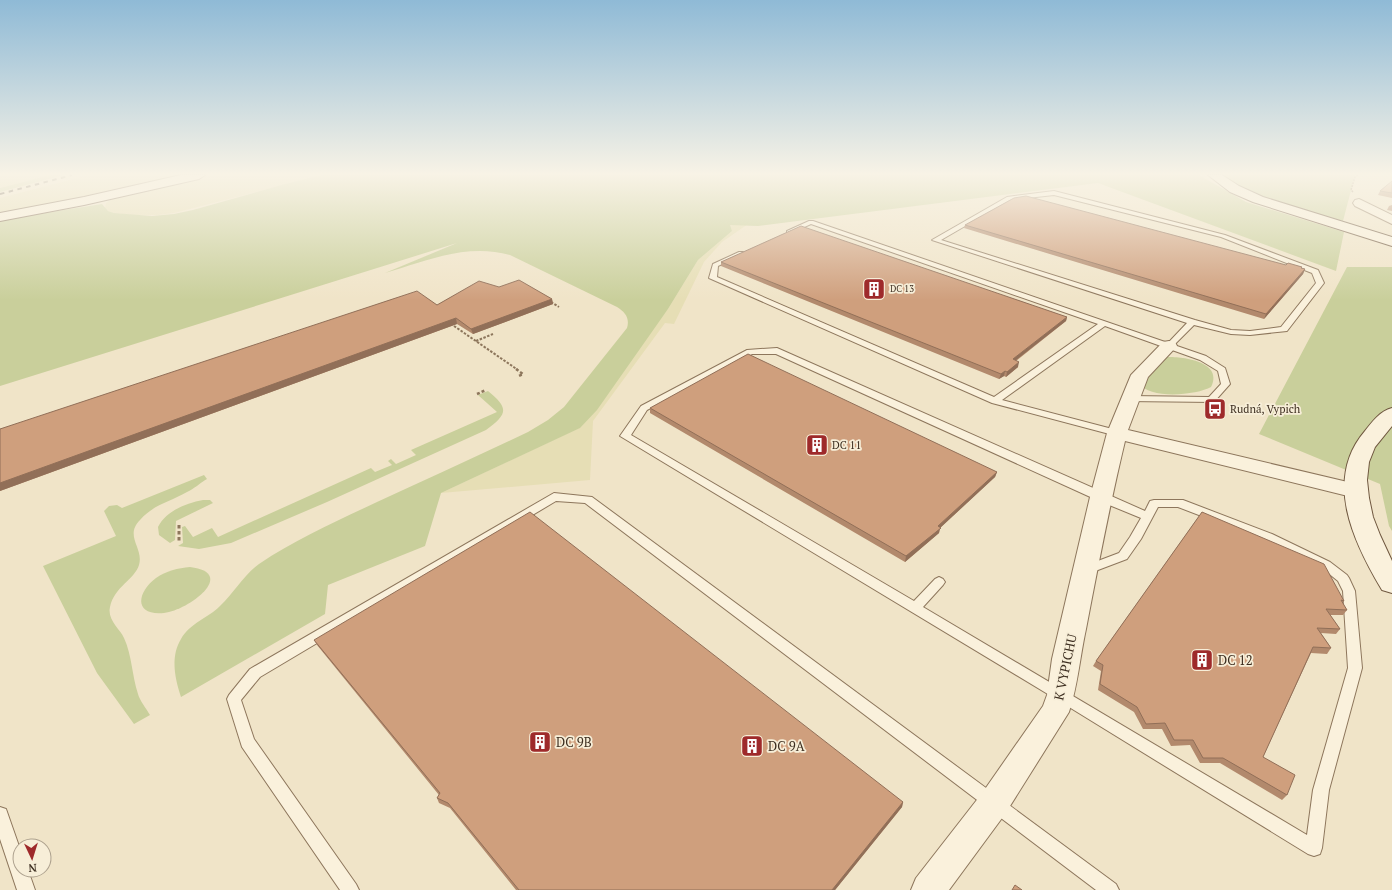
<svg xmlns="http://www.w3.org/2000/svg" width="1392" height="890" viewBox="0 0 1392 890" font-family="'PT Serif',serif">
<style>
.farmland{fill:#e6deb5}
.green{fill:#c9cf9b}
.lines{fill:none;stroke-linecap:round;stroke-linejoin:round}
.lane-casing{stroke:#8d765c;stroke-width:2}
.street-casing{stroke:#8d765c;stroke-width:2}
.secondary-casing{stroke:#6f573f;stroke-width:2}
.path-far3{stroke:#8d765c;stroke-width:1.5;stroke-dasharray:2 1;stroke-linecap:butt}
.path-far2{stroke:#8d765c;stroke-width:2;stroke-dasharray:2.5 1.5;stroke-linecap:butt}
.path-far1{stroke:#8d765c;stroke-width:2.5;stroke-dasharray:3 2;stroke-linecap:butt}
.path{stroke:#8d765c;stroke-width:3;stroke-dasharray:3.5 2.5;stroke-linecap:butt}
.lane{fill:#faf1dc;fill-rule:evenodd}
.street{fill:#faf1dc;fill-rule:evenodd}
.secondary{fill:#faf1dc;fill-rule:evenodd}
.rail{stroke:#3d2e20;stroke-width:2;stroke-dasharray:4.5 4.5;stroke-linecap:butt}
.wall{fill:#b2896c}
.shaded-wall{fill:#916f58}
.building{fill:#cf9f7d;stroke:#916f58}
.labels{text-anchor:middle;stroke-width:3.5;stroke-linejoin:round;paint-order:stroke}
.far-poi-label{font-size:9px;fill:#3d2e20;stroke:#f7eed8;text-anchor:start}
.poi-label{font-size:11px;fill:#3d2e20;stroke:#f7eed8;text-anchor:start}
.near-poi-label{font-size:13px;fill:#3d2e20;stroke:#f7eed8;text-anchor:start}
.near-street-label{font-size:13px;fill:#3d2e20;stroke:#f7eed8}
</style>
<rect width="100%" height="100%" fill="#f0e4c8"/>
<g class="farmland">
<path d="M0,175H50L0,188Z"/>
<path d="M89,175H180L83,197L0,213V198Z"/>
<path d="M211,175H322L174,213L158,215H132L114,213L108,211L105,208L106,203L112,199Z"/>
<path d="M748,224L722,242L704,262L674,324L665,323L593,421L590,480L441,493L579,428L668,309L698,260L732,231L729,225Z"/>
</g>
<g class="green">
<path d="M50,175H64L0,192V188Z"/>
<path d="M322,175H1199L1246,202L1344,232L1336,271L1098,183L758,226L730,225L732,231L698,260L668,309L597,410L580,428L441,493L425,546L328,585L325,614L181,697C175,679 170,657 181,639C190,623 208,618 220,606C234,593 243,576 259,564C296,539 337,521 377,502C427,479 478,456 528,432L548,420L564,407L627,328C630,318 625,312 617,307L510,255C466,243 426,261 385,273L457,243L0,386V220L102,204L108,211L114,213L152,216L174,214L193,210L285,184Z"/>
<path d="M1221,175H1355L1343,221L1265,198L1222,178Z"/>
<path d="M1347,267H1392V531L1389,526L1380,484L1259,434Z"/>
<path d="M1165,357C1181,356 1224,361 1211,387C1197,395 1149,400 1139,383Z"/>
<path d="M488,391C509,408 508,414 486,430L327,502L231,543L199,549L178,546L183,543L182,527L185,526L193,537L212,528L218,537L371,468L375,472L392,465L388,461L391,459L396,464L416,455L411,450L497,412L478,395Z"/>
<path d="M204,475L207,479C200,483 194,489 187,492C170,502 154,504 140,520C124,536 144,548 139,565C135,579 114,587 110,607C107,620 120,629 124,638C132,655 132,676 138,694C140,701 146,708 150,715L134,724L97,673L43,566L116,536L104,511L109,506L117,505L122,508Z"/>
<path d="M203,500H210L213,503L176,521L175,540L170,543L159,535L158,527C166,511 186,503 203,500Z"/>
<path d="M190,567C238,573 189,610 164,613C134,616 136,593 156,578C166,571 178,568 190,567Z"/>
</g>
<g class="lines">
<g class="lane-casing">
<g id="lane">
<path d="M1054,191L1225,235L1318,270L1324,283L1287,331L1250,335L1231,334L1194,325L1174,345L1206,356L1225,368L1230,384L1214,402L1126,401L1124,399L1129,396L1209,397L1221,384L1218,371L1200,360L1105,326L1002,400L1120,431L1122,433L1117,436L992,403L709,278L713,264L739,252H743V254L718,266L717,277L994,397L1098,324L811,224L791,233H787V231L809,221H813L1168,343L1187,323L932,240L1007,197ZM1054,195L1221,237L1312,273L1316,283L1281,327L1250,331L1231,330L1195,320L941,240L1010,200Z"/>
<path d="M777,348L1145,511L1150,501L1154,500H1183L1272,534L1330,562L1347,575L1349,578L1355,591L1362,668L1329,790L1322,848L1320,854L1314,856L1308,854L1056,699L620,436L641,406L747,350ZM752,354H776L1097,500L1141,518L1130,537L1119,553L1082,567L1080,570L1082,573L1086,574L1090,573L1127,559L1141,539L1158,507H1178L1264,540L1322,568L1338,581L1343,591L1348,668L1313,790L1307,835L923,607L943,585L945,582L943,579L939,577L935,579L914,601L631,435L647,410Z"/>
<path d="M554,493L592,497L1116,884L1119,890H1096L585,503L556,501L260,677L241,700L254,739L356,884L359,890H340L242,747L227,699L229,695L250,669Z"/>
<path d="M0,807L6,809L20,849V870H28L35,890H17L0,839Z"/>
</g>
</g>
<g class="street-casing">
<g id="street">
<path d="M1359,199L1392,215V224L1355,206L1353,203L1355,200Z"/>
<path d="M1169,341L1175,342L1177,346L1148,377L1128,430L1356,484L1364,486L1367,491L1364,496L1356,498L1125,441C1110,503 1098,566 1086,629C1080,656 1078,685 1069,712L1005,814L949,890H911L916,878L983,792L1043,706L1047,695L1052,659L1090,497L1107,433L1131,375L1163,342Z"/>
</g>
</g>
<g class="secondary-casing">
<g id="secondary">
<path d="M181,175H205L199,179L84,205L0,221V213L84,197Z"/>
<path d="M1208,175H1222L1239,186L1263,197L1392,237V246L1253,202L1230,192Z"/>
<path d="M1392,408V426L1375,447L1369,462L1367,480L1369,498L1373,517L1380,535L1392,561V593L1382,590C1354,543 1323,480 1365,431C1372,422 1380,411 1392,408Z"/>
</g>
</g>
<path class="path-far3" d="M1353,192L1351,190L1355,177L1358,175"/>
<g class="path-far2">
<path d="M551,302L559,307"/>
<path d="M454,326L518,370"/>
<path d="M476,341L493,334"/>
</g>
<g class="path-far1">
<path d="M516,369L523,374L519,376"/>
<path d="M477,394L486,390"/>
</g>
<path class="path" d="M179,525V543"/>
<use href="#lane" class="lane"/>
<use href="#street" class="street"/>
<use href="#secondary" class="secondary"/>
<path class="rail" d="M0,194L72,175"/>
</g>
<g class="wall">
<path d="M1392,181V198L1378,195L1380,191Z"/>
<path d="M1392,205V211L1387,210L1389,206Z"/>
<path d="M965,225L1286,265L1302,267L1301,269H1305L1303,274L1264,319L964,228Z"/>
<path d="M721,262L1067,317L1066,321L1016,361L1018,367L1006,377L1004,376L999,379L721,266Z"/>
<path d="M552,299L553,304L473,334L457,324L0,491V429L437,305Z"/>
<path d="M650,408L997,472L995,477L940,528L939,533L905,562L650,413Z"/>
<path d="M1202,512L1344,601L1342,603L1347,610L1343,615H1330L1340,629L1336,634L1321,633L1331,648L1327,654L1311,653L1263,757L1287,795L1282,800L1220,763H1200L1190,745L1171,746L1162,729H1143L1134,712L1098,690L1101,671L1093,666L1096,661Z"/>
<path d="M314,640L903,802L902,807L835,890H516L450,808L439,803L437,798L439,795L317,645Z"/>
</g>
<g class="shaded-wall">
<path d="M1305,269L1303,274L1264,319L1266,314Z"/>
<path d="M552,299L553,304L473,334L471,329Z"/>
<path d="M1067,317L1066,321L1011,364L1013,359Z"/>
<path d="M456,318L457,324L0,491V483Z"/>
<path d="M1019,362L1018,367L1006,377L1007,372Z"/>
<path d="M1005,371L1004,376L999,379L1001,374Z"/>
<path d="M997,472L995,477L940,528L939,533L905,562L906,556Z"/>
<path d="M903,802L902,807L835,890H832Z"/>
</g>
<g class="building">
<path d="M1392,181V193L1380,191Z"/>
<path d="M1026,196L1286,265L1288,263L1302,267L1301,268L1305,269L1266,314L965,225L1014,198Z"/>
<path d="M801,226L1067,317L1013,359L1019,362L1007,372L1005,371L1001,374L721,262Z"/>
<path d="M519,280L552,299L471,329L456,318L0,483V429L417,291L437,305L479,281L499,287Z"/>
<path d="M748,354L997,472L938,526L941,528L906,556L650,408Z"/>
<path d="M530,512L903,802L832,890H519L448,803L437,798L440,793L314,640Z"/>
<path d="M1202,512L1324,564L1344,601L1341,600L1347,610L1326,609L1340,629L1317,628L1331,648L1313,647L1263,757L1295,775L1287,795L1223,758H1203L1193,740H1174L1165,723L1146,724L1137,707L1100,684L1103,665L1096,661Z"/>
<path d="M1015,885L1022,890H1012Z"/>
</g>
<linearGradient id="sky" x2="0" y2="1"><stop stop-color="#8fbad6"/><stop offset="0.58" stop-color="#f8f3e6"/><stop offset="1" stop-color="#f8f3e6" stop-opacity="0"/></linearGradient>
<rect width="1392" height="300" fill="url(#sky)"/>
<defs>
<g id="building-square" transform="scale(1.15)"><rect x="-9" y="-9" width="18" height="18" rx="4" fill="#9e2a2b" stroke="#f7eed8"/><path d="M-4-6H4V6H1V3H-1V6H-4ZM-2.5-4.3h1.7v1.8h-1.7ZM.8-4.3h1.7v1.8H.8ZM-2.5-1h1.7V.8h-1.7ZM.8-1h1.7V.8H.8Z" fill="#fff"/></g>
<g id="bus-square" transform="scale(1.15)"><rect x="-9" y="-9" width="18" height="18" rx="4" fill="#9e2a2b" stroke="#f7eed8"/><path d="M-5-6H5V4H4V6H2V4H-2V6H-4V4H-5ZM-3.5-4V0h7V-4ZM-3.5 1.2v1.5H-2V1.2ZM2 1.2v1.5H3.5V1.2Z" fill="#fff"/></g>
</defs>
<g fill-rule="evenodd">
<use href="#building-square" x="874" y="289"/>
<use href="#bus-square" x="1215" y="409"/>
<use href="#building-square" x="817" y="445"/>
<use href="#building-square" x="1202" y="660"/>
<use href="#building-square" x="540" y="742"/>
<use href="#building-square" x="752" y="746"/>
</g>
<g class="labels">
<g class="far-poi-label">
<text x="890" y="292">DC 13</text>
</g>
<g class="poi-label">
<text x="1230" y="413">Rudná, Vypich</text>
<text x="832" y="449">DC 11</text>
</g>
<g class="near-poi-label">
<text x="1218" y="665">DC 12</text>
<text x="556" y="747">DC 9B</text>
<text x="768" y="751">DC 9A</text>
</g>
<g class="near-street-label">
<text transform="translate(1065 667) rotate(-78)" y="5">K VYPICHU</text>
</g>
</g>
<g transform="translate(32 858) rotate(176)"><circle r="19" fill="#f7eed8" stroke="#ada18e"/>
<path d="M0-3L7 15L0 10L-7 15Z" fill="#9e2a2b"/>
<text y="-6" font-size="11" font-weight="bold" text-anchor="middle" fill="#3d2e20">N</text>
</g>
</svg>
